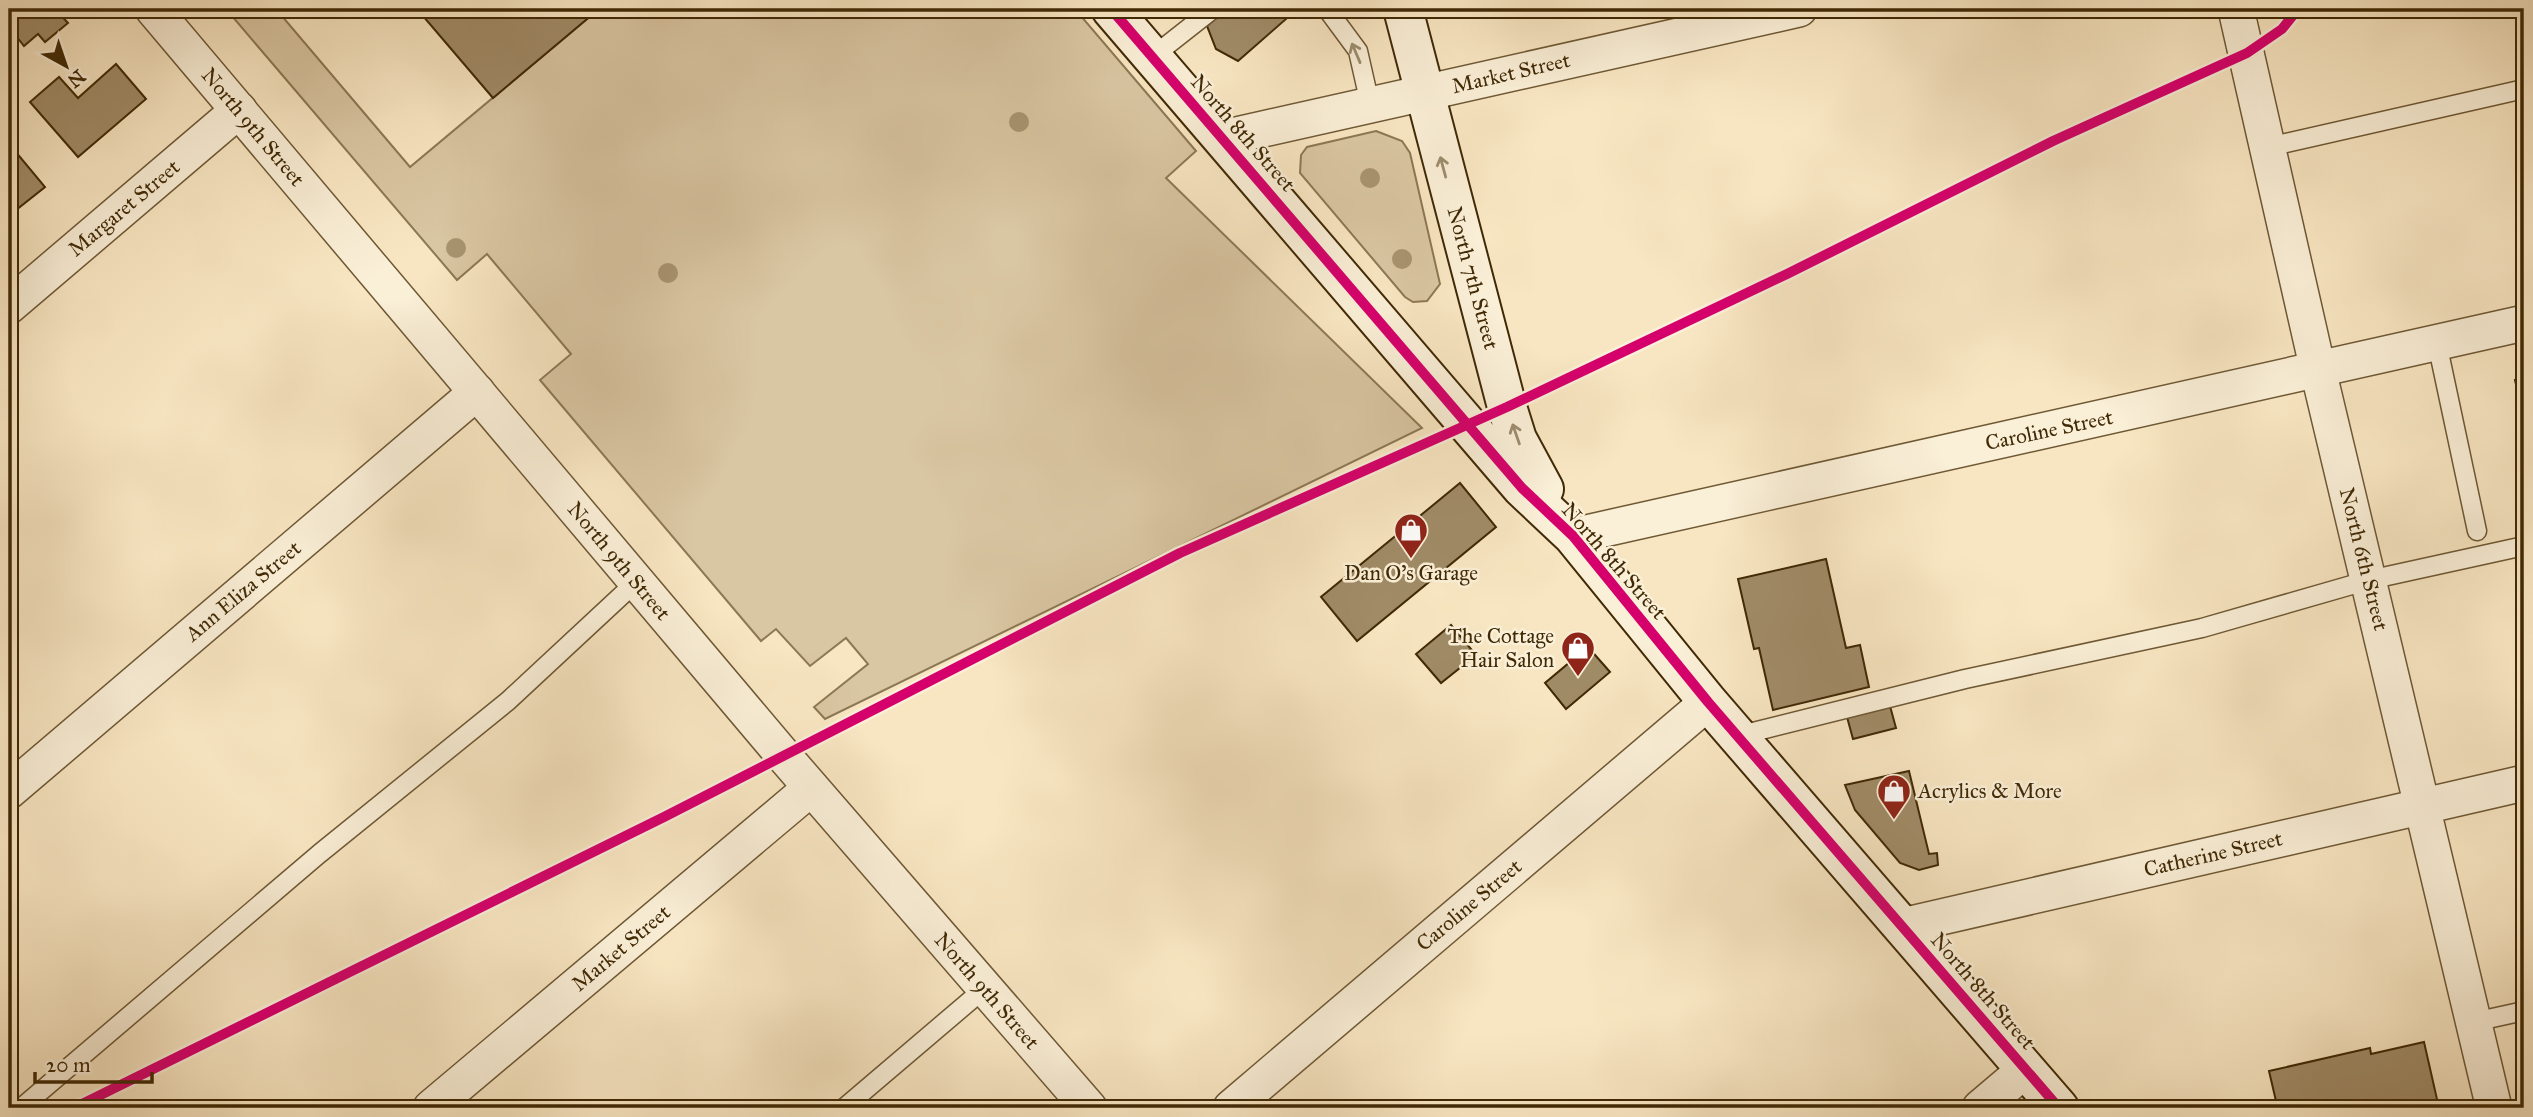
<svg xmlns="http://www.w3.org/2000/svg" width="2533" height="1117" viewBox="0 0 2533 1117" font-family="'IM FELL Great Primer',serif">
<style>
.green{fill:#d9c6a2;stroke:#8c7854;stroke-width:2}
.building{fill:#a08b67;stroke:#402905;stroke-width:2}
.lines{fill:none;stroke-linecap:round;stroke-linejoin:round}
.lane-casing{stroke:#6e5834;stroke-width:21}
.street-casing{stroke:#6e5834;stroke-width:38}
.secondary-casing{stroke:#402905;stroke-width:42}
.lane{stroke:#faefd7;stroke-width:18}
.street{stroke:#faefd7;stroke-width:35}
.secondary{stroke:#faefd7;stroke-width:38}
.cycleway-casing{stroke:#faefd7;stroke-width:15}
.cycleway{stroke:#d6006c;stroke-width:10}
.tree{fill:#a89470}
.oneway{stroke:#9d8c6e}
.labels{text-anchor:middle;stroke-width:5;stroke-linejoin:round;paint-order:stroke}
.street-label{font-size:21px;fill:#402905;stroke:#faefd7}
.poi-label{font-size:21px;fill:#402905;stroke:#faefd7}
</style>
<rect width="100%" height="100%" fill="#f8e6c2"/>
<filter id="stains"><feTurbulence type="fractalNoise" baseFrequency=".00286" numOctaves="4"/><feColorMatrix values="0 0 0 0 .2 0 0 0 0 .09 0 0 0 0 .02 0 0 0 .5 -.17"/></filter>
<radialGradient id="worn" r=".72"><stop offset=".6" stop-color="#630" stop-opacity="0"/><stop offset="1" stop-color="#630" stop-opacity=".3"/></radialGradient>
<g class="green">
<path d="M226,9H276L410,167L599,9H1075L1196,151L1166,178L1422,428L825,719L814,707L868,664L846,638L810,666L776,629L761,641L540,380L571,354L487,254L457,280Z"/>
<path d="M1376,131L1402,141L1410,153L1440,284L1427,301L1413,302L1405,297L1300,173L1301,155L1307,147Z"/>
</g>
<g class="building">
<path d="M9,9H55L68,23L45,42L38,34L24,46L9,27Z"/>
<path d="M417,9H599L493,98Z"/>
<path d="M1226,9H1291L1294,12L1238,61L1216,49L1207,26Z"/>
<path d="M116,64L146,99L78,157L30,102L59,77L78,98Z"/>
<path d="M10,145L45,187L11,214L9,211Z"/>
<path d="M2524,377V421L2515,380Z"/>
<path d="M1460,483L1496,527L1357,641L1321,597Z"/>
<path d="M1826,559L1846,648L1860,645L1869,687L1773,710L1759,648L1754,649L1738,579Z"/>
<path d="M1451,625L1476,655L1441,683L1416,654Z"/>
<path d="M1588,647L1610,672L1566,709L1545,683Z"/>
<path d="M1890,706L1896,728L1853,739L1847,717Z"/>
<path d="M1909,771L1929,854L1937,853L1938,865L1919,870L1900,863L1855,810L1845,785Z"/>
<path d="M2424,1042L2439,1108H2270L2269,1103L2276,1101L2269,1071L2370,1048L2371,1054Z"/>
</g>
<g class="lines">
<g class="lane-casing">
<g id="lane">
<path d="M1327,9L1358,51L1370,104"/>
<path d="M1152,57L1213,9"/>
<path d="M2268,147L2524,89"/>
<path d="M2437,343L2477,531"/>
<path d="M1737,736L1965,679L2202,628L2369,580L2524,546"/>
<path d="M2474,1022L2524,1011"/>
<path d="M21,1108L319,854L508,701L636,582"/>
<path d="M844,1108L985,988"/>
</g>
</g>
<g class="street-casing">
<g id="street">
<path d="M153,9L783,755L1089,1108"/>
<path d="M2236,9L2318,370L2494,1108"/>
<path d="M1223,138L1799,9"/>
<path d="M9,306L239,110"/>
<path d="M1573,536L2524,323"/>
<path d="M9,791L477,392"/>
<path d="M1902,926L2524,783"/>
<path d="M431,1108L811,788"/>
<path d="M1231,1108L1708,702"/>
<path d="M1980,1108L2026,1069"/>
</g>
</g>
<g class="secondary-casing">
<g id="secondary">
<path d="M1111,9L1522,488L1573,536L1708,702L2059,1108"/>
<path d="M1403,9L1507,407L1517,439L1544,489"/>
</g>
</g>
<use href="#lane" class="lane"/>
<use href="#street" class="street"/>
<use href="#secondary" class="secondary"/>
<g class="cycleway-casing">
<g id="cycleway">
<path d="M1111,9L1522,488L1573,536L1708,702L2059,1108"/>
<path d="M74,1108L664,817L1180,553L1507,407L1787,274L2053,141L2247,53L2282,29L2298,9"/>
</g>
</g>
<use href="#cycleway" class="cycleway"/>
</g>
<g class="tree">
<circle cx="1019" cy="122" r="10"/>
<circle cx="1370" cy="178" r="10"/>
<circle cx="456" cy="248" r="10"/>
<circle cx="1402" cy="259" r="10"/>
<circle cx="668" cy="273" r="10"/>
</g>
<defs><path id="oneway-shaft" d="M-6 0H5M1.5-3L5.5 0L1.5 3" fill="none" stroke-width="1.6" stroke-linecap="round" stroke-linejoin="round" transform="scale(1.75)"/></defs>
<g class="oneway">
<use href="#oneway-shaft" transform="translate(1356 53) rotate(-113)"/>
<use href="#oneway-shaft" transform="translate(1443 167) rotate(-105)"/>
<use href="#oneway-shaft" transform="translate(1516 434) rotate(-109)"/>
</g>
<defs>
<g id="shop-pin" transform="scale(1.75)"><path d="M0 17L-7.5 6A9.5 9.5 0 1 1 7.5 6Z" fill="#8f2418" stroke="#faefd7"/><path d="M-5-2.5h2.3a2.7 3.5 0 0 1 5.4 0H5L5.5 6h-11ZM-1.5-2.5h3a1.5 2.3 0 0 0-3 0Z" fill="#fff"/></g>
</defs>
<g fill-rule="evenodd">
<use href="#shop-pin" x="1411" y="530"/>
<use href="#shop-pin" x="1578" y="648"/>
<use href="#shop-pin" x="1894" y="791"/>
</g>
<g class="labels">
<g class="street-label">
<text transform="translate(1511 73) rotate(-13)" y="7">Market Street</text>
<text transform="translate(253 127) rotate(50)" y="7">North 9th Street</text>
<text transform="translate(1243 133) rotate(49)" y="7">North 8th Street</text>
<text transform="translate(124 208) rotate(-40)" y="7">Margaret Street</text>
<text transform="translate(1473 278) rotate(75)" y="7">North 7th Street</text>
<text transform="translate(2049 430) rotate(-12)" y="7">Caroline Street</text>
<text transform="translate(2364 559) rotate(76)" y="7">North 6th Street</text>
<text transform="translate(619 561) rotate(50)" y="7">North 9th Street</text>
<text transform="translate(1614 561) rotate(49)" y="7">North 8th Street</text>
<text transform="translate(243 591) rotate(-40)" y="7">Ann Eliza Street</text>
<text transform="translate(2213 854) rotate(-13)" y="7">Catherine Street</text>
<text transform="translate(1469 905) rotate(-40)" y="7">Caroline Street</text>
<text transform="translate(621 948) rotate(-40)" y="7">Market Street</text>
<text transform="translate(987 991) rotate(49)" y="7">North 9th Street</text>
<text transform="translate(1983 991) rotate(49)" y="7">North 8th Street</text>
</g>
<g class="poi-label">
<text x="1411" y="580">Dan O's Garage</text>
<text x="1554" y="643" text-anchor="end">The Cottage<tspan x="1554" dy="24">Hair Salon</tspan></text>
<text x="1918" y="798" text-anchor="start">Acrylics &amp; More</text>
</g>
</g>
<rect width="2533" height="1117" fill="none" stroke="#f8e6c2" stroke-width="35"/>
<rect x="10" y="10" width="2512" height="1096" fill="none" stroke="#402905" stroke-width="3.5"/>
<rect x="18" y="18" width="2498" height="1082" fill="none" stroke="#402905" stroke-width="2"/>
<g transform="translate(66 66) rotate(140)" stroke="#faefd7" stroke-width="5" paint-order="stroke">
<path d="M0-5L12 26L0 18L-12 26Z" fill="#402905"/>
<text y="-10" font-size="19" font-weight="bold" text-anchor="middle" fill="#402905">N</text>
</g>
<path d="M35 1072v10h117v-10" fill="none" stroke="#402905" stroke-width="3.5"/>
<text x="46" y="1072" font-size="21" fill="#402905" stroke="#faefd7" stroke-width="5" paint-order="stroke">20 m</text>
<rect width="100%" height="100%" filter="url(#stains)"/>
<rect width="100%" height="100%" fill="url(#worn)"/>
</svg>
